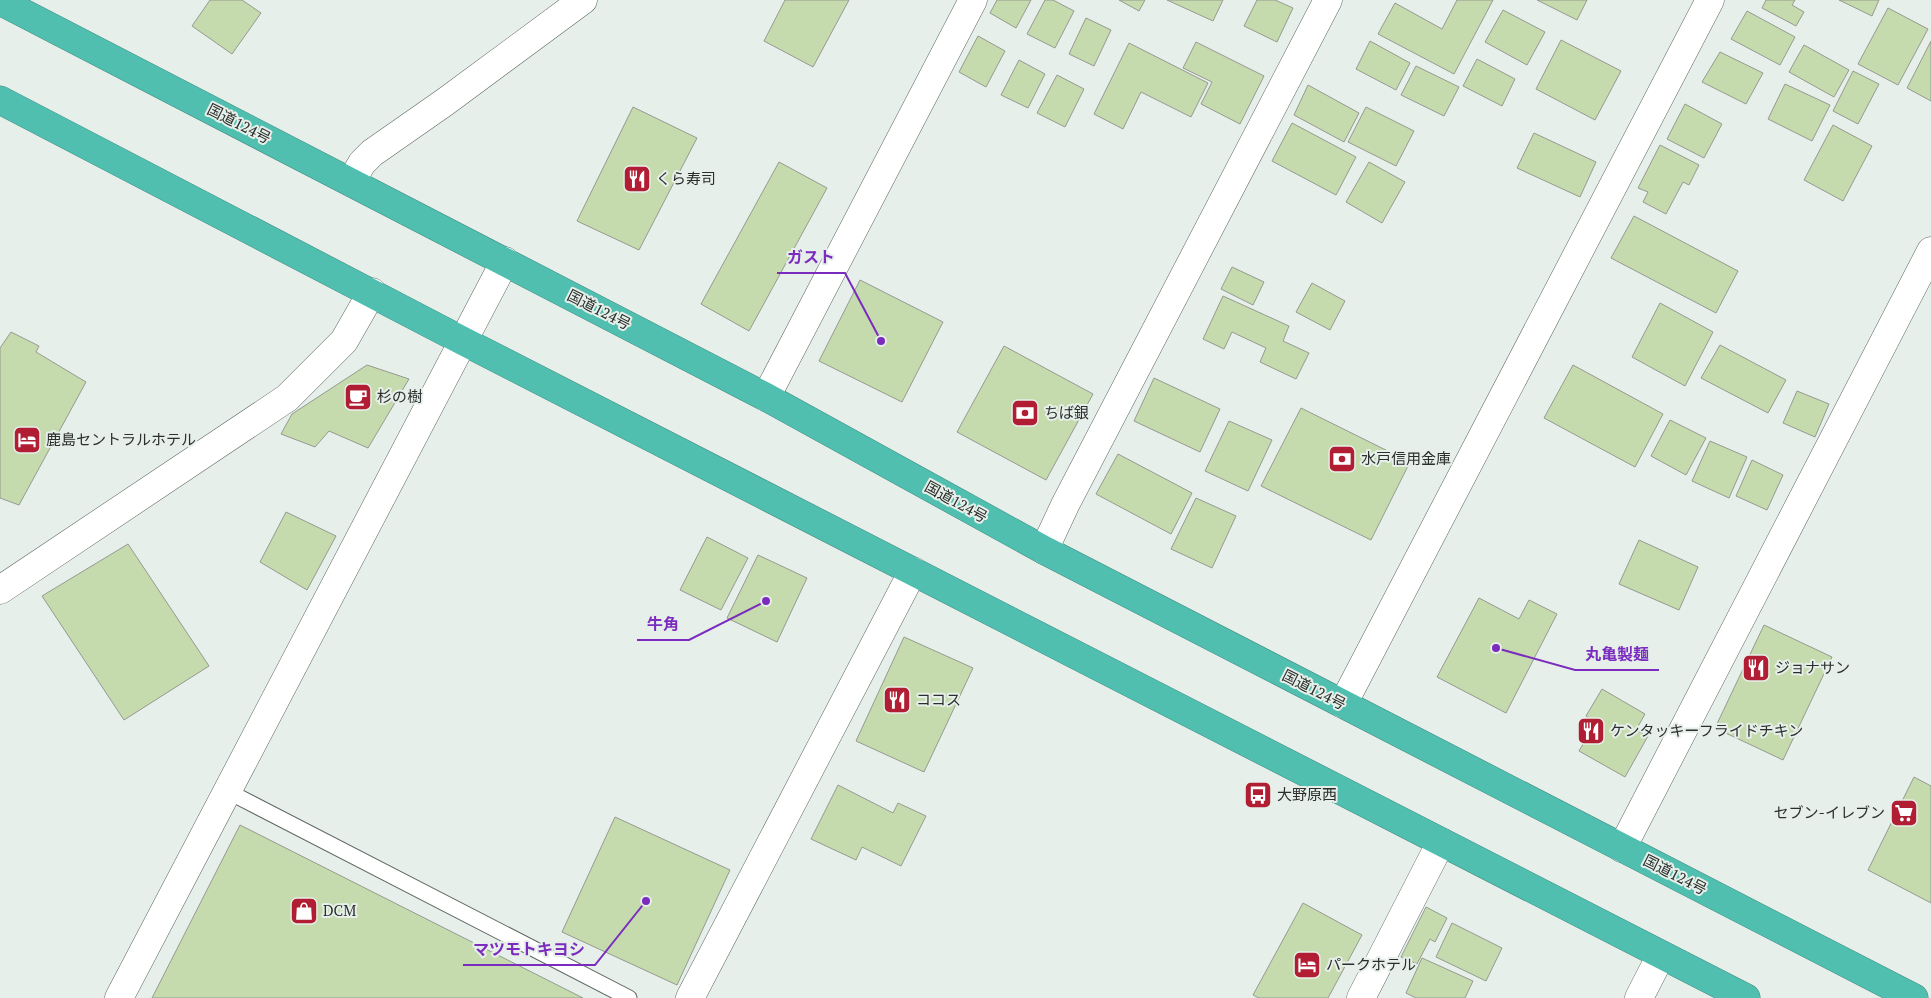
<svg xmlns="http://www.w3.org/2000/svg" width="1931" height="998" viewBox="0 0 1931 998" font-family="'PT Serif','Noto Sans JP',serif">
<style>
.building{fill:#c5dbad;stroke:#969a92}
.lines{fill:none;stroke-linecap:round;stroke-linejoin:round}
.lane-casing{stroke:#5f6762;stroke-width:17}
.street-casing{stroke:#5f6762;stroke-width:29}
.secondary-casing{stroke:#5f6762;stroke-width:29}
.highway-casing{stroke:#438c82;stroke-width:29}
.lane{stroke:#fff;stroke-width:15}
.street{stroke:#fff;stroke-width:28}
.secondary{stroke:#fff;stroke-width:28}
.highway{stroke:#50bfb0;stroke-width:28}
.labels{text-anchor:middle;stroke-width:4;stroke-linejoin:round;paint-order:stroke}
.street-label{font-size:15px;fill:#2b2e2c;stroke:#e6efe9}
.poi-label{font-size:15px;fill:#2b2e2c;stroke:#e6efe9;text-anchor:start}
.leader{fill:none;stroke:#7b2cbf;stroke-width:2}
.callout-dot{fill:#7b2cbf;stroke:#e6efe9;stroke-width:2}
.callout-label{font-size:16px;text-anchor:middle;font-weight:bold;fill:#7b2cbf;stroke:#e6efe9;stroke-width:4;stroke-linejoin:round;paint-order:stroke}
</style>
<rect width="100%" height="100%" fill="#e6efe9"/>
<g class="building">
<path d="M210,0H242L261,13L232,54L192,26Z"/>
<path d="M785,0H849L813,67L764,41Z"/>
<path d="M997,0H1031L1016,28L990,13Z"/>
<path d="M1045,0H1053L1074,11L1055,48L1027,34Z"/>
<path d="M1119,0H1145L1139,11Z"/>
<path d="M1167,0H1223L1213,21Z"/>
<path d="M1257,0H1275L1293,8L1277,42L1244,26Z"/>
<path d="M1457,0H1493L1454,74L1378,34L1395,3L1442,29Z"/>
<path d="M1537,0H1587L1577,20Z"/>
<path d="M1766,0H1795L1792,5L1804,12L1796,26L1762,8Z"/>
<path d="M1839,0H1879L1872,16Z"/>
<path d="M1888,8L1928,29L1898,85L1858,64Z"/>
<path d="M1503,10L1545,32L1527,65L1485,42Z"/>
<path d="M1747,11L1795,37L1780,65L1731,39Z"/>
<path d="M1086,18L1111,30L1094,66L1069,54Z"/>
<path d="M978,36L1005,51L986,87L959,72Z"/>
<path d="M1561,40L1621,71L1595,120L1536,89Z"/>
<path d="M1370,41L1410,63L1396,90L1356,69Z"/>
<path d="M1931,41V101L1907,88Z"/>
<path d="M1196,42L1264,76L1240,124L1201,104L1212,82L1183,68Z"/>
<path d="M1129,43L1208,83L1191,117L1141,92L1123,129L1094,114Z"/>
<path d="M1804,45L1849,70L1834,97L1789,72Z"/>
<path d="M1720,52L1763,73L1746,104L1702,82Z"/>
<path d="M1477,59L1515,79L1502,106L1463,86Z"/>
<path d="M1019,60L1045,74L1028,108L1001,95Z"/>
<path d="M1416,66L1459,87L1444,116L1401,95Z"/>
<path d="M1853,71L1879,84L1858,124L1833,111Z"/>
<path d="M1057,75L1084,89L1065,127L1037,113Z"/>
<path d="M1785,84L1830,105L1812,141L1768,119Z"/>
<path d="M1308,85L1359,113L1344,142L1294,115Z"/>
<path d="M1685,104L1722,124L1704,158L1667,139Z"/>
<path d="M633,107L697,138L639,250L577,221Z"/>
<path d="M1366,107L1414,131L1396,166L1348,142Z"/>
<path d="M1292,123L1356,157L1336,195L1272,161Z"/>
<path d="M1833,125L1872,146L1843,201L1804,180Z"/>
<path d="M1534,133L1596,162L1580,197L1517,168Z"/>
<path d="M1660,145L1699,165L1689,185L1683,182L1666,214L1643,202L1648,192L1638,188Z"/>
<path d="M779,162L827,188L749,331L701,304Z"/>
<path d="M1369,162L1405,182L1382,223L1346,202Z"/>
<path d="M1634,216L1738,271L1716,313L1611,258Z"/>
<path d="M1232,267L1264,282L1253,305L1221,289Z"/>
<path d="M860,280L943,322L902,402L819,361Z"/>
<path d="M1312,283L1345,301L1330,330L1296,312Z"/>
<path d="M1223,296L1289,326L1283,341L1309,353L1296,379L1260,362L1266,348L1232,332L1224,349L1203,339Z"/>
<path d="M1660,303L1713,332L1685,386L1632,357Z"/>
<path d="M11,332L39,346L36,352L86,382L19,505L0,498V348Z"/>
<path d="M1720,345L1786,380L1768,413L1701,378Z"/>
<path d="M1004,346L1093,394L1046,480L957,432Z"/>
<path d="M367,365L409,379L368,448L329,431L315,447L281,434L292,414Z"/>
<path d="M1573,365L1663,414L1635,467L1544,418Z"/>
<path d="M1154,378L1220,409L1200,452L1134,421Z"/>
<path d="M1797,391L1829,404L1815,437L1783,423Z"/>
<path d="M1301,408L1410,462L1371,540L1261,486Z"/>
<path d="M1670,420L1706,438L1686,475L1651,456Z"/>
<path d="M1229,421L1272,440L1248,491L1205,471Z"/>
<path d="M1710,441L1747,457L1729,498L1692,481Z"/>
<path d="M1118,454L1192,493L1171,534L1096,494Z"/>
<path d="M1752,460L1783,475L1767,510L1736,496Z"/>
<path d="M1196,498L1236,516L1212,568L1171,549Z"/>
<path d="M286,512L336,536L307,590L260,562Z"/>
<path d="M707,537L748,558L721,610L680,590Z"/>
<path d="M1639,540L1698,567L1679,610L1619,584Z"/>
<path d="M128,544L209,666L124,720L42,596Z"/>
<path d="M758,555L807,578L777,642L727,618Z"/>
<path d="M1479,598L1519,619L1529,600L1557,614L1506,713L1437,677Z"/>
<path d="M1764,625L1832,657L1783,760L1715,728Z"/>
<path d="M904,637L973,668L924,772L856,741Z"/>
<path d="M1602,689L1645,714L1636,730L1648,736L1625,777L1579,751L1596,722L1586,716Z"/>
<path d="M1914,777L1931,786V903L1868,870Z"/>
<path d="M838,785L893,813L898,803L926,816L901,866L862,847L856,860L811,839Z"/>
<path d="M615,817L730,870L677,985L562,932Z"/>
<path d="M240,825L583,998H152Z"/>
<path d="M1303,903L1362,935L1328,998H1259L1253,995Z"/>
<path d="M1426,907L1447,918L1435,942L1430,939L1417,964L1401,957Z"/>
<path d="M1452,923L1502,948L1486,981L1436,957Z"/>
<path d="M1422,958L1473,981L1465,998H1416L1406,993Z"/>
</g>
<g class="lines">
<g class="lane-casing">
<path id="lane" d="M229,792L629,998"/>
</g>
<g class="street-casing">
<g id="street">
<path d="M351,182L362,163L372,153L445,102L583,0"/>
<path d="M1044,550L1065,505L1328,0"/>
<path d="M1343,704L1710,0"/>
<path d="M1622,848L1931,251"/>
<path d="M690,998L913,571"/>
<path d="M1361,998L1441,842"/>
<path d="M1639,998L1661,955"/>
</g>
</g>
<g class="secondary-casing">
<g id="secondary">
<path d="M766,397L973,0"/>
<path d="M0,590L287,398L344,341L372,292"/>
<path d="M119,998L505,261"/>
</g>
</g>
<g class="highway-casing">
<g id="highway">
<path d="M0,1L766,397L1044,550L1914,998"/>
<path d="M0,100L463,341L1746,998"/>
</g>
</g>
<use href="#lane" class="lane"/>
<use href="#street" class="street"/>
<use href="#secondary" class="secondary"/>
<use href="#highway" class="highway"/>
</g>
<defs>
<g id="restaurant-square" transform="scale(1.4375)"><rect x="-9" y="-9" width="18" height="18" rx="4" fill="#b11e33" stroke="#e6efe9"/><path d="M-5-6h1v4h1v-4h1v4h1v-4h1v5L-1.5 .5V6h-2V.5L-5-1ZM5-6V6H3V1.5H1.5Q1.5-4 5-6Z" fill="#fff"/></g>
<g id="cafe-square" transform="scale(1.4375)"><rect x="-9" y="-9" width="18" height="18" rx="4" fill="#b11e33" stroke="#e6efe9"/><path d="M-5.5-4.5H6V0H3Q3 3.5 0 3.5H-2.5Q-5.5 3.5-5.5 0ZM3-3.2v2h1.7v-2ZM-6 4.5H4V6H-6Z" fill="#fff"/></g>
<g id="bank-square" transform="scale(1.4375)"><rect x="-9" y="-9" width="18" height="18" rx="4" fill="#b11e33" stroke="#e6efe9"/><path d="M-6-4H6V4H-6ZM0-2.3a2.3 2.3 0 1 0 0 4.6a2.3 2.3 0 1 0 0-4.6Z" fill="#fff"/></g>
<g id="hotel-square" transform="scale(1.4375)"><rect x="-9" y="-9" width="18" height="18" rx="4" fill="#b11e33" stroke="#e6efe9"/><path d="M-6-4.5h1.5V1H6V5H4.5V3h-9V5H-6ZM-4 0a1.8 1.8 0 1 1 3.6 0ZM.5 0V-2.5h3Q6-2.5 6 0Z" fill="#fff"/></g>
<g id="bus-square" transform="scale(1.4375)"><rect x="-9" y="-9" width="18" height="18" rx="4" fill="#b11e33" stroke="#e6efe9"/><path d="M-5-6H5V4H4V6H2V4H-2V6H-4V4H-5ZM-3.5-4V0h7V-4ZM-3.5 1.2v1.5H-2V1.2ZM2 1.2v1.5H3.5V1.2Z" fill="#fff"/></g>
<g id="supermarket-square" transform="scale(1.4375)"><rect x="-9" y="-9" width="18" height="18" rx="4" fill="#b11e33" stroke="#e6efe9"/><path d="M-6-5.5h2.5l.6 2H6L4.5 2H-2.5L-4.4-4H-6ZM-1.5 3.2a1.3 1.3 0 1 0 .1 0ZM3 3.2a1.3 1.3 0 1 0 .1 0Z" fill="#fff"/></g>
<g id="shop-square" transform="scale(1.4375)"><rect x="-9" y="-9" width="18" height="18" rx="4" fill="#b11e33" stroke="#e6efe9"/><path d="M-5-2.5h2.3a2.7 3.5 0 0 1 5.4 0H5L5.5 6h-11ZM-1.5-2.5h3a1.5 2.3 0 0 0-3 0Z" fill="#fff"/></g>
</defs>
<g fill-rule="evenodd">
<use href="#restaurant-square" x="637" y="179"/>
<use href="#cafe-square" x="358" y="397"/>
<use href="#bank-square" x="1025" y="413"/>
<use href="#hotel-square" x="27" y="440"/>
<use href="#bank-square" x="1342" y="459"/>
<use href="#restaurant-square" x="1756" y="668"/>
<use href="#restaurant-square" x="897" y="700"/>
<use href="#restaurant-square" x="1591" y="731"/>
<use href="#bus-square" x="1258" y="795"/>
<use href="#supermarket-square" x="1904" y="813"/>
<use href="#shop-square" x="304" y="911"/>
<use href="#hotel-square" x="1307" y="965"/>
</g>
<g class="labels">
<g class="street-label">
<text transform="translate(239 124) rotate(27)" y="5">国道124号</text>
<text transform="translate(599 310) rotate(27)" y="5">国道124号</text>
<text transform="translate(956 502) rotate(29)" y="5">国道124号</text>
<text transform="translate(1314 690) rotate(27)" y="5">国道124号</text>
<text transform="translate(1675 875) rotate(27)" y="5">国道124号</text>
</g>
<g class="poi-label">
<text x="656" y="184">くら寿司</text>
<text x="377" y="402">杉の樹</text>
<text x="1044" y="418">ちば銀</text>
<text x="46" y="445">鹿島セントラルホテル</text>
<text x="1361" y="464">水戸信用金庫</text>
<text x="1775" y="673">ジョナサン</text>
<text x="916" y="705">ココス</text>
<text x="1610" y="736">ケンタッキーフライドチキン</text>
<text x="1277" y="800">大野原西</text>
<text x="1885" y="818" text-anchor="end">セブン-イレブン</text>
<text x="323" y="916">DCM</text>
<text x="1326" y="970">パークホテル</text>
</g>
</g>
<path class="leader" d="M881 341L845 273H777M766 601L689 640H637M1496 648L1575 670H1659M646 901L595 965H463"/>
<g class="callout-dot">
<circle cx="881" cy="341" r="5"/>
<circle cx="766" cy="601" r="5"/>
<circle cx="1496" cy="648" r="5"/>
<circle cx="646" cy="901" r="5"/>
</g>
<g class="callout-label">
<text x="811" y="263">ガスト</text>
<text x="663" y="630">牛角</text>
<text x="1617" y="660">丸亀製麺</text>
<text x="529" y="955">マツモトキヨシ</text>
</g>
</svg>
